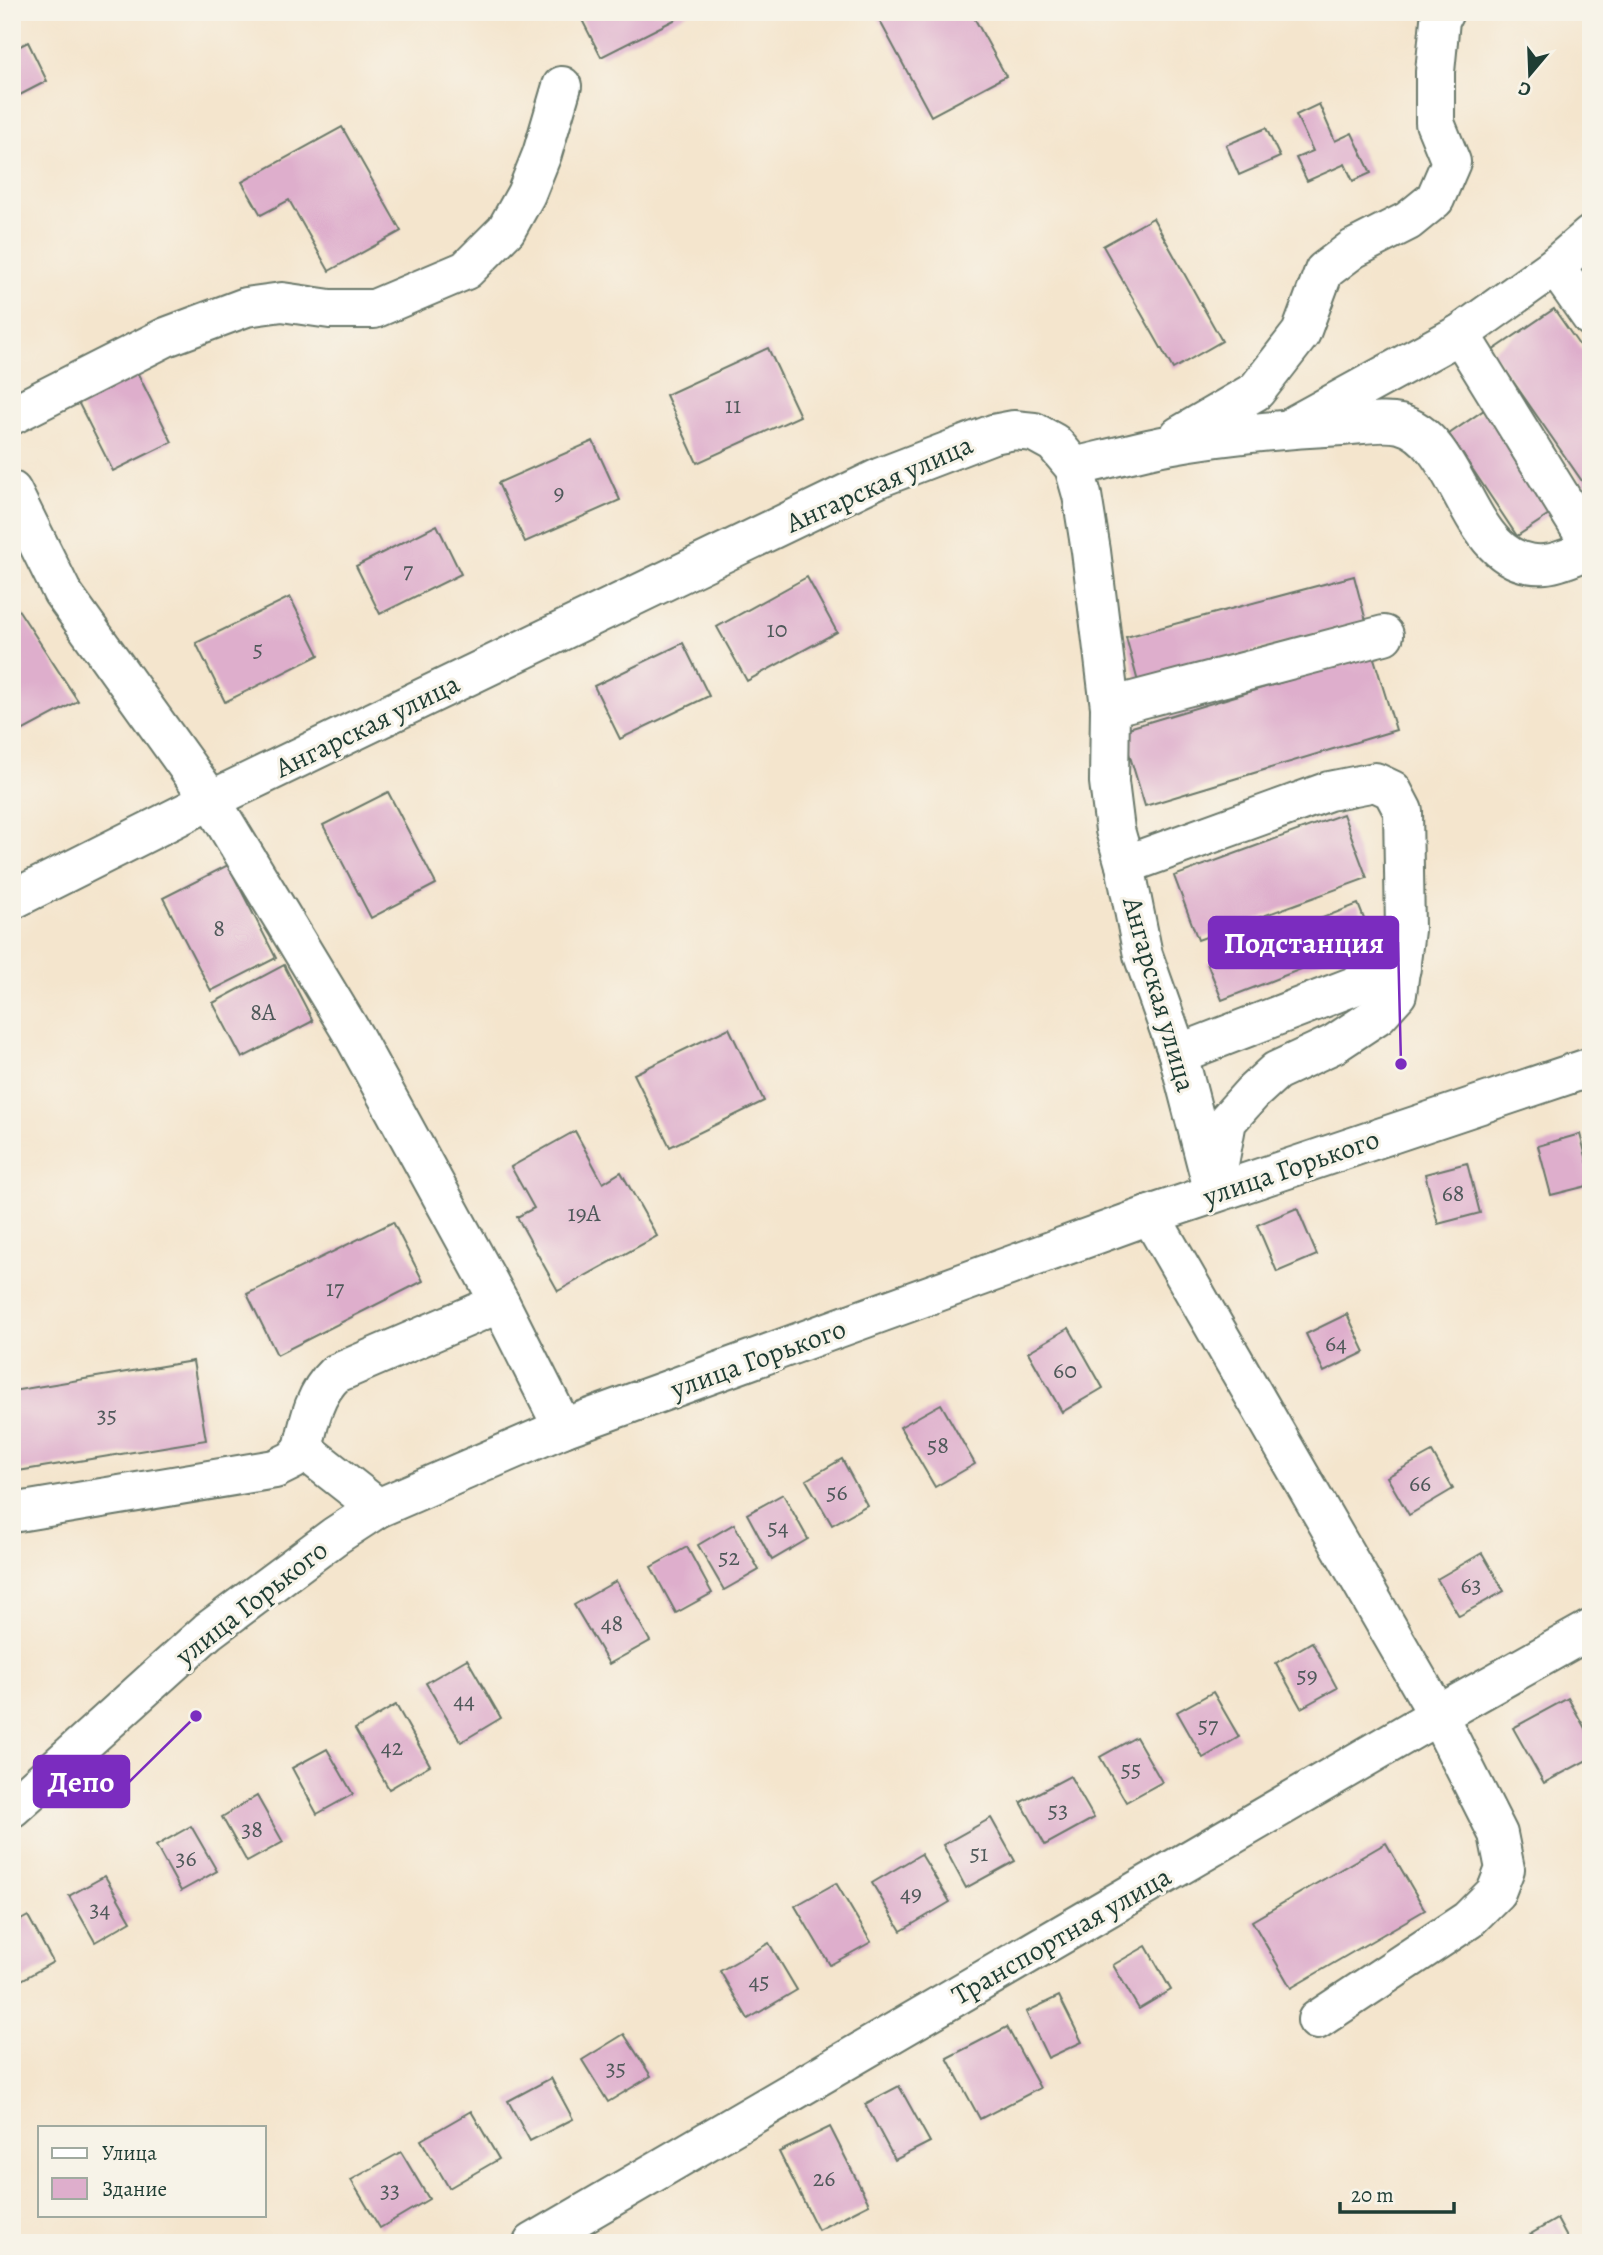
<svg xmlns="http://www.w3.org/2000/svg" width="1603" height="2255" viewBox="0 0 1603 2255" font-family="Alegreya,serif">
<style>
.building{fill:#deaecc}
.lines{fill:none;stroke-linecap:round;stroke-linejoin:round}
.minor-casing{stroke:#6a786a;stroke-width:42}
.major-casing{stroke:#6a786a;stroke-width:42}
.minor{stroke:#fff;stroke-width:38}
.major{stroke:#fff;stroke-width:38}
.labels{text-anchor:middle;stroke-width:6;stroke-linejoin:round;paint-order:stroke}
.number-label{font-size:24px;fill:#4f595a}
.street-label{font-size:28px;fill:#1f3d34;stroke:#f7f3e8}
.leader{fill:none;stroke:#7b2cbf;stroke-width:2.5}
.callout-dot{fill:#7b2cbf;stroke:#f7f3e8;stroke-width:2.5}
.callout{fill:#7b2cbf;stroke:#7b2cbf;stroke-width:2.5}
.callout-label{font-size:30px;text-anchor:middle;font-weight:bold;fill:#fff}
</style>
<rect width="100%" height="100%" fill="#f7f3e8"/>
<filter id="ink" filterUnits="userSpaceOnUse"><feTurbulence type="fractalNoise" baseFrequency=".0143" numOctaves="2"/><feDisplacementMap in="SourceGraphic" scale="14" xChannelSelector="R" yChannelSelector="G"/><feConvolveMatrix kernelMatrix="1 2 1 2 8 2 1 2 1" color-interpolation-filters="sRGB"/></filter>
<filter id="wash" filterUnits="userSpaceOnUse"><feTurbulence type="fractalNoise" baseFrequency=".00686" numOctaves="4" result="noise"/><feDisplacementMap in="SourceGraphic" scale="28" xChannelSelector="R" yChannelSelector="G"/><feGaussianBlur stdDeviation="1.57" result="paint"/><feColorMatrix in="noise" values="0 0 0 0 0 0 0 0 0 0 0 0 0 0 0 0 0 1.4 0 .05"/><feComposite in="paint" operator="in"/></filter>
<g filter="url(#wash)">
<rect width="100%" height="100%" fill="#f4e5cd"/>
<g id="blocks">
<g class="building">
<path d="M578,12H690L601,57Z"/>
<path d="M875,12H971L1006,76L931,116Z"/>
<path d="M28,42L47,81L12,99V50Z"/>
<path d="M1319,104L1335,141L1352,133L1371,173L1353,181L1345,164L1307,181L1296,158L1313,151L1296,115Z"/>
<path d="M342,127L401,231L329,271L289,200L261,215L242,182Z"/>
<path d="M1266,128L1280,157L1239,175L1226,145Z"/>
<path d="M1153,218L1222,341L1173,369L1103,246Z"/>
<path d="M1554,309L1591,362V494L1492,351Z"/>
<path d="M768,348L800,416L697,463L666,395Z"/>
<path d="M134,366L172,442L113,471L75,396Z"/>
<path d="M1484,410L1552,513L1517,536L1449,434Z"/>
<path d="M593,441L620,500L525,542L498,483Z"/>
<path d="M437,525L461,574L380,614L356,566Z"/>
<path d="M1354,576L1366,621L1138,682L1126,637Z"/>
<path d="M807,577L837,632L747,681L717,627Z"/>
<path d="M290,597L319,655L225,702L196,643Z"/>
<path d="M12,600L78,701L20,732L12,720Z"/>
<path d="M683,643L709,696L620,739L594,686Z"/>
<path d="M1373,655L1396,730L1145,806L1122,730Z"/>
<path d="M388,792L436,884L371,918L323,825Z"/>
<path d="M1343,814L1367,878L1198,940L1174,876Z"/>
<path d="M228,865L276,958L211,991L163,898Z"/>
<path d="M1358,904L1373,941L1222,1000L1207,963Z"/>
<path d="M284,965L313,1021L242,1058L213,1003Z"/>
<path d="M729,1028L764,1101L670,1147L634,1074Z"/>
<path d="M575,1131L603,1183L621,1172L657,1236L558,1291L517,1217L534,1208L511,1167Z"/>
<path d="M1580,1134L1591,1175V1185L1551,1195L1538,1146Z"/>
<path d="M1467,1163L1480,1213L1438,1224L1425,1174Z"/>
<path d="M1297,1208L1317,1255L1277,1272L1257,1225Z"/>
<path d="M393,1222L423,1281L277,1355L247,1294Z"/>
<path d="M1347,1314L1365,1352L1324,1372L1306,1334Z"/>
<path d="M1069,1328L1103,1388L1062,1412L1028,1352Z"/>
<path d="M193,1361L206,1440L12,1472V1391Z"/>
<path d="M941,1404L975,1464L935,1487L900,1427Z"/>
<path d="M1432,1452L1453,1489L1409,1515L1387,1477Z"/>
<path d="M842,1459L867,1505L832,1525L806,1480Z"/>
<path d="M783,1494L808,1539L772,1560L747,1514Z"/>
<path d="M734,1524L759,1570L724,1590L698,1545Z"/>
<path d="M687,1547L712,1593L676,1613L651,1567Z"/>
<path d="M1482,1553L1504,1591L1459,1616L1437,1579Z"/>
<path d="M616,1581L650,1641L609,1664L574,1605Z"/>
<path d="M1312,1642L1337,1688L1301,1708L1276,1663Z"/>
<path d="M467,1659L501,1718L461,1742L426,1683Z"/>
<path d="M1213,1692L1239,1737L1203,1758L1177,1712Z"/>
<path d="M1568,1698L1591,1739V1758L1544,1783L1513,1728Z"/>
<path d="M396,1705L430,1765L389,1789L355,1729Z"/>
<path d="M1136,1737L1162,1782L1126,1802L1100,1757Z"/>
<path d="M327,1749L353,1794L317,1814L292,1768Z"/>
<path d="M1070,1776L1094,1818L1045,1845L1021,1802Z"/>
<path d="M257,1796L283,1842L247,1862L222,1817Z"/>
<path d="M991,1818L1015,1861L966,1888L943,1845Z"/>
<path d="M191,1826L217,1871L181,1891L156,1846Z"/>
<path d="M1386,1843L1425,1910L1291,1988L1252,1921Z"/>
<path d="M921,1854L950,1902L901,1931L872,1883Z"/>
<path d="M105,1876L131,1921L95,1942L69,1896Z"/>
<path d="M836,1883L871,1942L830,1965L795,1906Z"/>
<path d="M28,1916L53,1962L18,1982L12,1973V1925Z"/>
<path d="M769,1943L797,1990L748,2019L720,1971Z"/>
<path d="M1146,1946L1171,1990L1139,2009L1113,1965Z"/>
<path d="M1059,1996L1082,2042L1048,2058L1026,2012Z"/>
<path d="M1007,2027L1040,2088L980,2119L947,2058Z"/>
<path d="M624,2034L651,2076L608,2102L582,2060Z"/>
<path d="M551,2078L573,2119L530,2141L508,2101Z"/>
<path d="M899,2086L930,2142L895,2160L865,2104Z"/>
<path d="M471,2111L499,2159L449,2188L421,2140Z"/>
<path d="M830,2127L869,2204L818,2230L779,2152Z"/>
<path d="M401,2152L429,2199L380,2228L351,2180Z"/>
<path d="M1557,2219L1570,2243H1515Z"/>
</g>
</g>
</g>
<g filter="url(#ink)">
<use href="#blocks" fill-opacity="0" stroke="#6a786a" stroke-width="2"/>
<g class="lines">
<g class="minor-casing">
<g id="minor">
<path d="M1555,266L1591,317"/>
<path d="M1460,334L1591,546"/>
<path d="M12,415L166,337L246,307L282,302L330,309H374L466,270L506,230L526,194L542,154L562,86"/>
<path d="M1296,424L1460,334L1555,266L1591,235"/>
<path d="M1179,436L1256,391L1301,333L1324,271L1353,249L1408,221L1435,199L1451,162L1435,123V72L1440,20L1444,12"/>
<path d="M1074,467C1103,460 1133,452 1162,446C1221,435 1282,429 1342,426C1360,425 1383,420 1400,424C1464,440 1466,571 1545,564C1560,563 1577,554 1591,549"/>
<path d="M12,491L62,592L211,800L355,1038L500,1303L563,1428"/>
<path d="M1110,707L1384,635"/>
<path d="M1125,865L1329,791L1375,782L1392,790L1403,811L1405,930L1397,994L1378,1015L1334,1044L1276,1071L1253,1092L1227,1121L1216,1180"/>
<path d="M12,900L211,800L881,477L993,434L1014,430L1034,432L1054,443L1074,467L1082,495L1091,551L1110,707L1109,782L1115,830L1125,865L1143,955L1178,1054L1214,1193"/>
<path d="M1178,1054L1401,968"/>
<path d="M1150,1215L1438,1715L1498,1834L1505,1869L1496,1892L1468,1920L1317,2020"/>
<path d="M303,1449C309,1422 314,1394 335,1374L500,1303"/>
<path d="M12,1513L275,1469L293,1460L303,1449L378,1508"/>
<path d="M533,2243L1438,1715L1591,1629"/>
</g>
</g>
<g class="major-casing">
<path id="major" d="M12,1808L208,1631L335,1536L378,1508L563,1428L1150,1215L1591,1067"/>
</g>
<use href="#minor" class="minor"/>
<use href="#major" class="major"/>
</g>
</g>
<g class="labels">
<g class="number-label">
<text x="733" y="413">11</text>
<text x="559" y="500">9</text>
<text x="408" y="578">7</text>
<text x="777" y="637">10</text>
<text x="258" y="657">5</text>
<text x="219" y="936">8</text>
<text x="263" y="1020">8А</text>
<text x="1453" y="1201">68</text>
<text x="584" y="1221">19А</text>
<text x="335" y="1296">17</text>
<text x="1336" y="1351">64</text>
<text x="1065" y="1378">60</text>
<text x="107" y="1423">35</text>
<text x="938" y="1453">58</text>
<text x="1420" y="1491">66</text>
<text x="837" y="1500">56</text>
<text x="778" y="1535">54</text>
<text x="729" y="1565">52</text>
<text x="1471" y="1593">63</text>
<text x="612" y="1631">48</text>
<text x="1307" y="1683">59</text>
<text x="464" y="1708">44</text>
<text x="1208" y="1733">57</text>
<text x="392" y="1755">42</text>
<text x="1131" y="1777">55</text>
<text x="1058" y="1818">53</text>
<text x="252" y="1837">38</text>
<text x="979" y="1861">51</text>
<text x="186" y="1866">36</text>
<text x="911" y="1901">49</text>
<text x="100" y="1917">34</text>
<text x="759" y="1989">45</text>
<text x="616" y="2076">35</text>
<text x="824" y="2186">26</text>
<text x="390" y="2198">33</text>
</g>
<g class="street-label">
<text transform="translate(879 483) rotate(-24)" y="10">Ангарская улица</text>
<text transform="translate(367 725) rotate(-26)" y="10">Ангарская улица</text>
<text transform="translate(1160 994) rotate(74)" y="10">Ангарская улица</text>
<text transform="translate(1291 1167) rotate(-19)" y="10">улица Горького</text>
<text transform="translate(758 1358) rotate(-20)" y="10">улица Горького</text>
<text transform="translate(251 1602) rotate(-38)" y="10">улица Горького</text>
<text transform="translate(1061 1935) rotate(-30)" y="10">Транспортная улица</text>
</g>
</g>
<path class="leader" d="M1401 1064L1398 942M196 1716L129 1782"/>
<g class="callout-dot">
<circle cx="1401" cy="1064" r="7"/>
<circle cx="196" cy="1716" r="7"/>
</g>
<g class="callout">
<rect x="1209" y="917" width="189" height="51" rx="7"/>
<rect x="34" y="1756" width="95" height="51" rx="7"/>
</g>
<g class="callout-label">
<text x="1304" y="953">Подстанция</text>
<text x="81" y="1792">Депо</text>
</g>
<rect width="1603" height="2255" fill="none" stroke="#f7f3e8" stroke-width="42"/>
<rect x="38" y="2126" width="228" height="91" fill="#f7f3e8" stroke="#a1aaa0" stroke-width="2"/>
<rect x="52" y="2148" width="35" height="10" fill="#ffffff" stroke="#a1aaa0" stroke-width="2"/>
<text x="102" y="2160" font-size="21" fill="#1f3d34">Улица</text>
<rect x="52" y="2178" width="35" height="21" fill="#deaecc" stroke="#a1aaa0" stroke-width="2"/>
<text x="102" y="2196" font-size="21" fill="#1f3d34">Здание</text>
<g transform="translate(1530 74) rotate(199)" stroke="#f7f3e8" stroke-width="5" paint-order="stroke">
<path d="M0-5L12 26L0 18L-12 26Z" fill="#1f3d34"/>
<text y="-10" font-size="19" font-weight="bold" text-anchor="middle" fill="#1f3d34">С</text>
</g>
<path d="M1340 2202v10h114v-10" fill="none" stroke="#1f3d34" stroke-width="3.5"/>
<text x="1351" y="2202" font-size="21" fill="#1f3d34" stroke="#f7f3e8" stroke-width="5" paint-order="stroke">20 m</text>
</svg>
